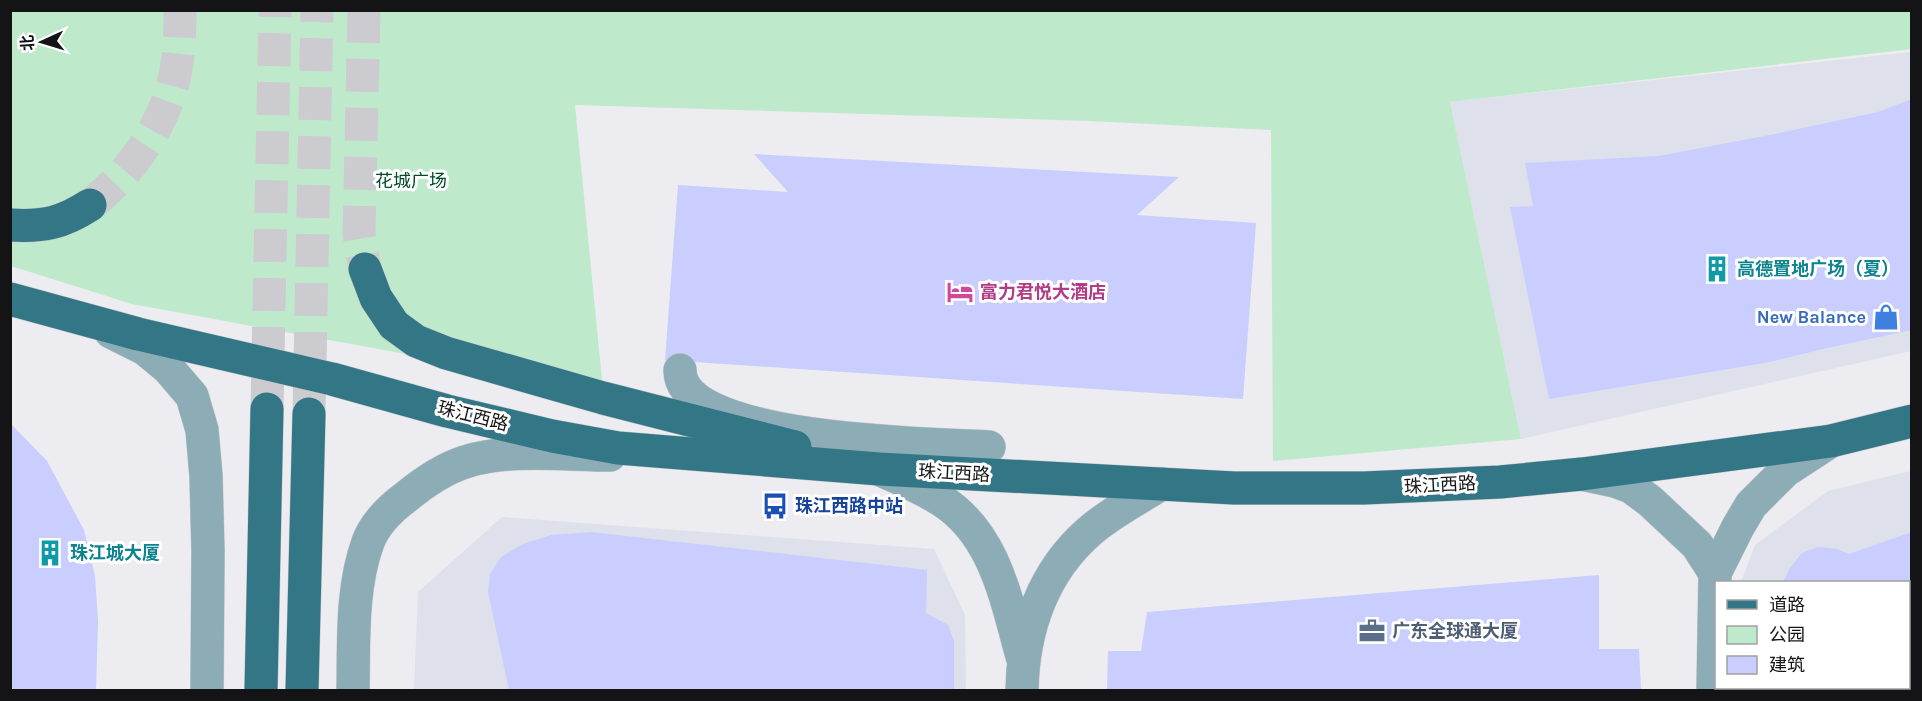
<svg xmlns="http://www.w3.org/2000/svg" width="1922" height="701" viewBox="0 0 1922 701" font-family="Karla,'Noto Sans SC',sans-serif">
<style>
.built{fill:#dee0eb}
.green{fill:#beeacb}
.building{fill:#c9cefe}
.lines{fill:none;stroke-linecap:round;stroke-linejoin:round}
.major-tunnel{stroke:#ccccd0;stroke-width:33;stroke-dasharray:33 16;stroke-linecap:butt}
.minor-casing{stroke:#c9c9ce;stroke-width:34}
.major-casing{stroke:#c9c9ce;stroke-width:34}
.minor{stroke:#8cadb5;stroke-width:33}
.major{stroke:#337786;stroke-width:33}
.labels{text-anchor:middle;stroke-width:6;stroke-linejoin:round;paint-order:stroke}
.park-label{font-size:18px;fill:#014b27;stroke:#fff}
.culture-label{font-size:18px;font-weight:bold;fill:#0d838f;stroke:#fff;text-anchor:start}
.hotel-label{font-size:18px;font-weight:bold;fill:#b23c85;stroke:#fff;text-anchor:start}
.shop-label{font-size:18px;font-weight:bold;fill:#366cbe;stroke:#fff;text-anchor:end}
.street-label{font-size:18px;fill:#141416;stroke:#fff}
.transit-label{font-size:18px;font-weight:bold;fill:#164399;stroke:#fff;text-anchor:start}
.service-label{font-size:18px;font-weight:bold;fill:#4e5e75;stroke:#fff;text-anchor:start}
</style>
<rect width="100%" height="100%" fill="#ececf1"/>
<g class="built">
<path d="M1911,52V351L1521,439L1450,102Z"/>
<path d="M1911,471V690H1727V688H1908V582H1741L1755,545L1828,491Z"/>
<path d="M502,517L934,549L965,615L966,690H414L418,592Z"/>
</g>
<path class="green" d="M1911,10L1912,49L1450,102L1521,439L1273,461L1271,130L1090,121L575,105L603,390L132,304L11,266L10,11Z"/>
<g class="building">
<path d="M1912,99V330L1827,348L1770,362L1549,399L1510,207L1533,206L1525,163L1659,156L1775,134L1878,112Z"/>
<path d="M754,154L1179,177L1137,215L1256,223L1243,399L665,360L678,185L788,192Z"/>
<path d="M10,423L47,461L84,530L95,576L98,621L96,690H10Z"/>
<path d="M591,532L927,570L926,613L948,625L954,641V690H509L488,592L490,574L501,557L523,544L551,535Z"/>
<path d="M1912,532V690H1783V688H1908V582H1783L1790,568L1802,553L1818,547L1837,549L1849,554Z"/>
<path d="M1599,575V649H1639L1641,690H1107L1108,651H1141L1147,612Z"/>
</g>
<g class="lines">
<g class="major-tunnel">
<path d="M364,10L359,234L365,269"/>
<path d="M90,205C128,175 160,132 173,84C179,60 180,35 180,10"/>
<path d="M267,409L275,10"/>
<path d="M309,414L317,10"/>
</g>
<g class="minor-casing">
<g id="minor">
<path d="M111,332L145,349L168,368L192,396L202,430L206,476L208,551L207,690"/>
<path d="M680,370C679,442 937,444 989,447"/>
<path d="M879,469C900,479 922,488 941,500C995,534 1006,599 1022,656"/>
<path d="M1582,474L1615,481L1631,487L1650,501L1697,545L1715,573"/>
<path d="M353,690C354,641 351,589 368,542C375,524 391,508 406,497C423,483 443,469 465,462C507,448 566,455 610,455"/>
<path d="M1022,690C1023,629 1043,571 1091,530C1112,512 1138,499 1161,484"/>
<path d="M1713,690L1715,573L1738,527L1751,505L1785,471L1831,441"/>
</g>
</g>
<g class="major-casing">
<g id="major">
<path d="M10,225C44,227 62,223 90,205"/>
<path d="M365,269L376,298L394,325L416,341L446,353L603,398L795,447"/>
<path d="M10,299L138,334L332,379L447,411L552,436L618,448L879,469L1234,488H1364L1500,482L1582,474L1831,441L1912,421"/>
<path d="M261,690L267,409"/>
<path d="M302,690L309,414"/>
</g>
</g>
<use href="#minor" class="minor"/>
<use href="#major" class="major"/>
</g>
<defs>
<g id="building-bare" transform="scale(2.07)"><path d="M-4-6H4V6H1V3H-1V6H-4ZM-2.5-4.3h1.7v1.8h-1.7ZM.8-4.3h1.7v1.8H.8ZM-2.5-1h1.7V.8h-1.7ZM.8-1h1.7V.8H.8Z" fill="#0f9aa8" stroke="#fff" stroke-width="2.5" paint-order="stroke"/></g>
<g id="hotel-bare" transform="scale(2.07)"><path d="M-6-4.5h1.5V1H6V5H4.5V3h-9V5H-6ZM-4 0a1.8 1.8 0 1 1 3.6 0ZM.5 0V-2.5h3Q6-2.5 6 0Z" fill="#d1479c" stroke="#fff" stroke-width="2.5" paint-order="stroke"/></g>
<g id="shop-bare" transform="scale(2.07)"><path d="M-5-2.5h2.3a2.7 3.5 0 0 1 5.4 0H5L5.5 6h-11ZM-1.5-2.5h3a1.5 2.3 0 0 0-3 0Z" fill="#3f7fe0" stroke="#fff" stroke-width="2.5" paint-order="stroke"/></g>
<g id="bus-bare" transform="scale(2.07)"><path d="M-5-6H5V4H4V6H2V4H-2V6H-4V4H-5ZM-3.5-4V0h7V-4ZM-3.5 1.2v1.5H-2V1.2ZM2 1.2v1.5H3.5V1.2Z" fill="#1a4fb4" stroke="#fff" stroke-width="2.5" paint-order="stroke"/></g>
<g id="office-bare" transform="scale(2.07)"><path d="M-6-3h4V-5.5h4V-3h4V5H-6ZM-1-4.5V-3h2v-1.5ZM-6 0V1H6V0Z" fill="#5c6f8a" stroke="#fff" stroke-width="2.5" paint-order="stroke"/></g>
</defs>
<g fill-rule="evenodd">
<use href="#building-bare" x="1717" y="269"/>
<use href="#hotel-bare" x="960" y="292"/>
<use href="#shop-bare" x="1886" y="317"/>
<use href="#bus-bare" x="775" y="506"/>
<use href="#building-bare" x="50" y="553"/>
<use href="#office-bare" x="1372" y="631"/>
</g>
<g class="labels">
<g class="park-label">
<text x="411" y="187">花城广场</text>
</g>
<g class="culture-label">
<text x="1737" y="275">高德置地广场（夏）</text>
<text x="70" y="559">珠江城大厦</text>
</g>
<g class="hotel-label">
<text x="980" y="298">富力君悦大酒店</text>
</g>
<g class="shop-label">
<text x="1866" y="323">New Balance</text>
</g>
<g class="street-label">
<text transform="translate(473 416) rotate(14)" y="6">珠江西路</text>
<text transform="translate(954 473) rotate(3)" y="6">珠江西路</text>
<text transform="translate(1440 485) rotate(-3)" y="6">珠江西路</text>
</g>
<g class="transit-label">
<text x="795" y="512">珠江西路中站</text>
</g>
<g class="service-label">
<text x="1392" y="637">广东全球通大厦</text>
</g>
</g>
<rect width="1922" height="701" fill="none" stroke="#141416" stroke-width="24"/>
<rect x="1715" y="581" width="195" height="108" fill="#ffffff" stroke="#a1a1a2" stroke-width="1.5"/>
<rect x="1727" y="600" width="30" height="9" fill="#337786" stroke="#a1a1a2" stroke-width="1.5"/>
<text x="1769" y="611" font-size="18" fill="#141416">道路</text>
<rect x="1727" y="626" width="30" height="18" fill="#beeacb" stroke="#a1a1a2" stroke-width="1.5"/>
<text x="1769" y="641" font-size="18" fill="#141416">公园</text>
<rect x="1727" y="656" width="30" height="18" fill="#c9cefe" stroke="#a1a1a2" stroke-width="1.5"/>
<text x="1769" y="671" font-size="18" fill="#141416">建筑</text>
<g transform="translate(42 42) rotate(266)" stroke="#ffffff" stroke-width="4.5" paint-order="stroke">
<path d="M0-4.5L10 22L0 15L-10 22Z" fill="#141416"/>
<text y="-9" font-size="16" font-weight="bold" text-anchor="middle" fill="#141416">北</text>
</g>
</svg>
